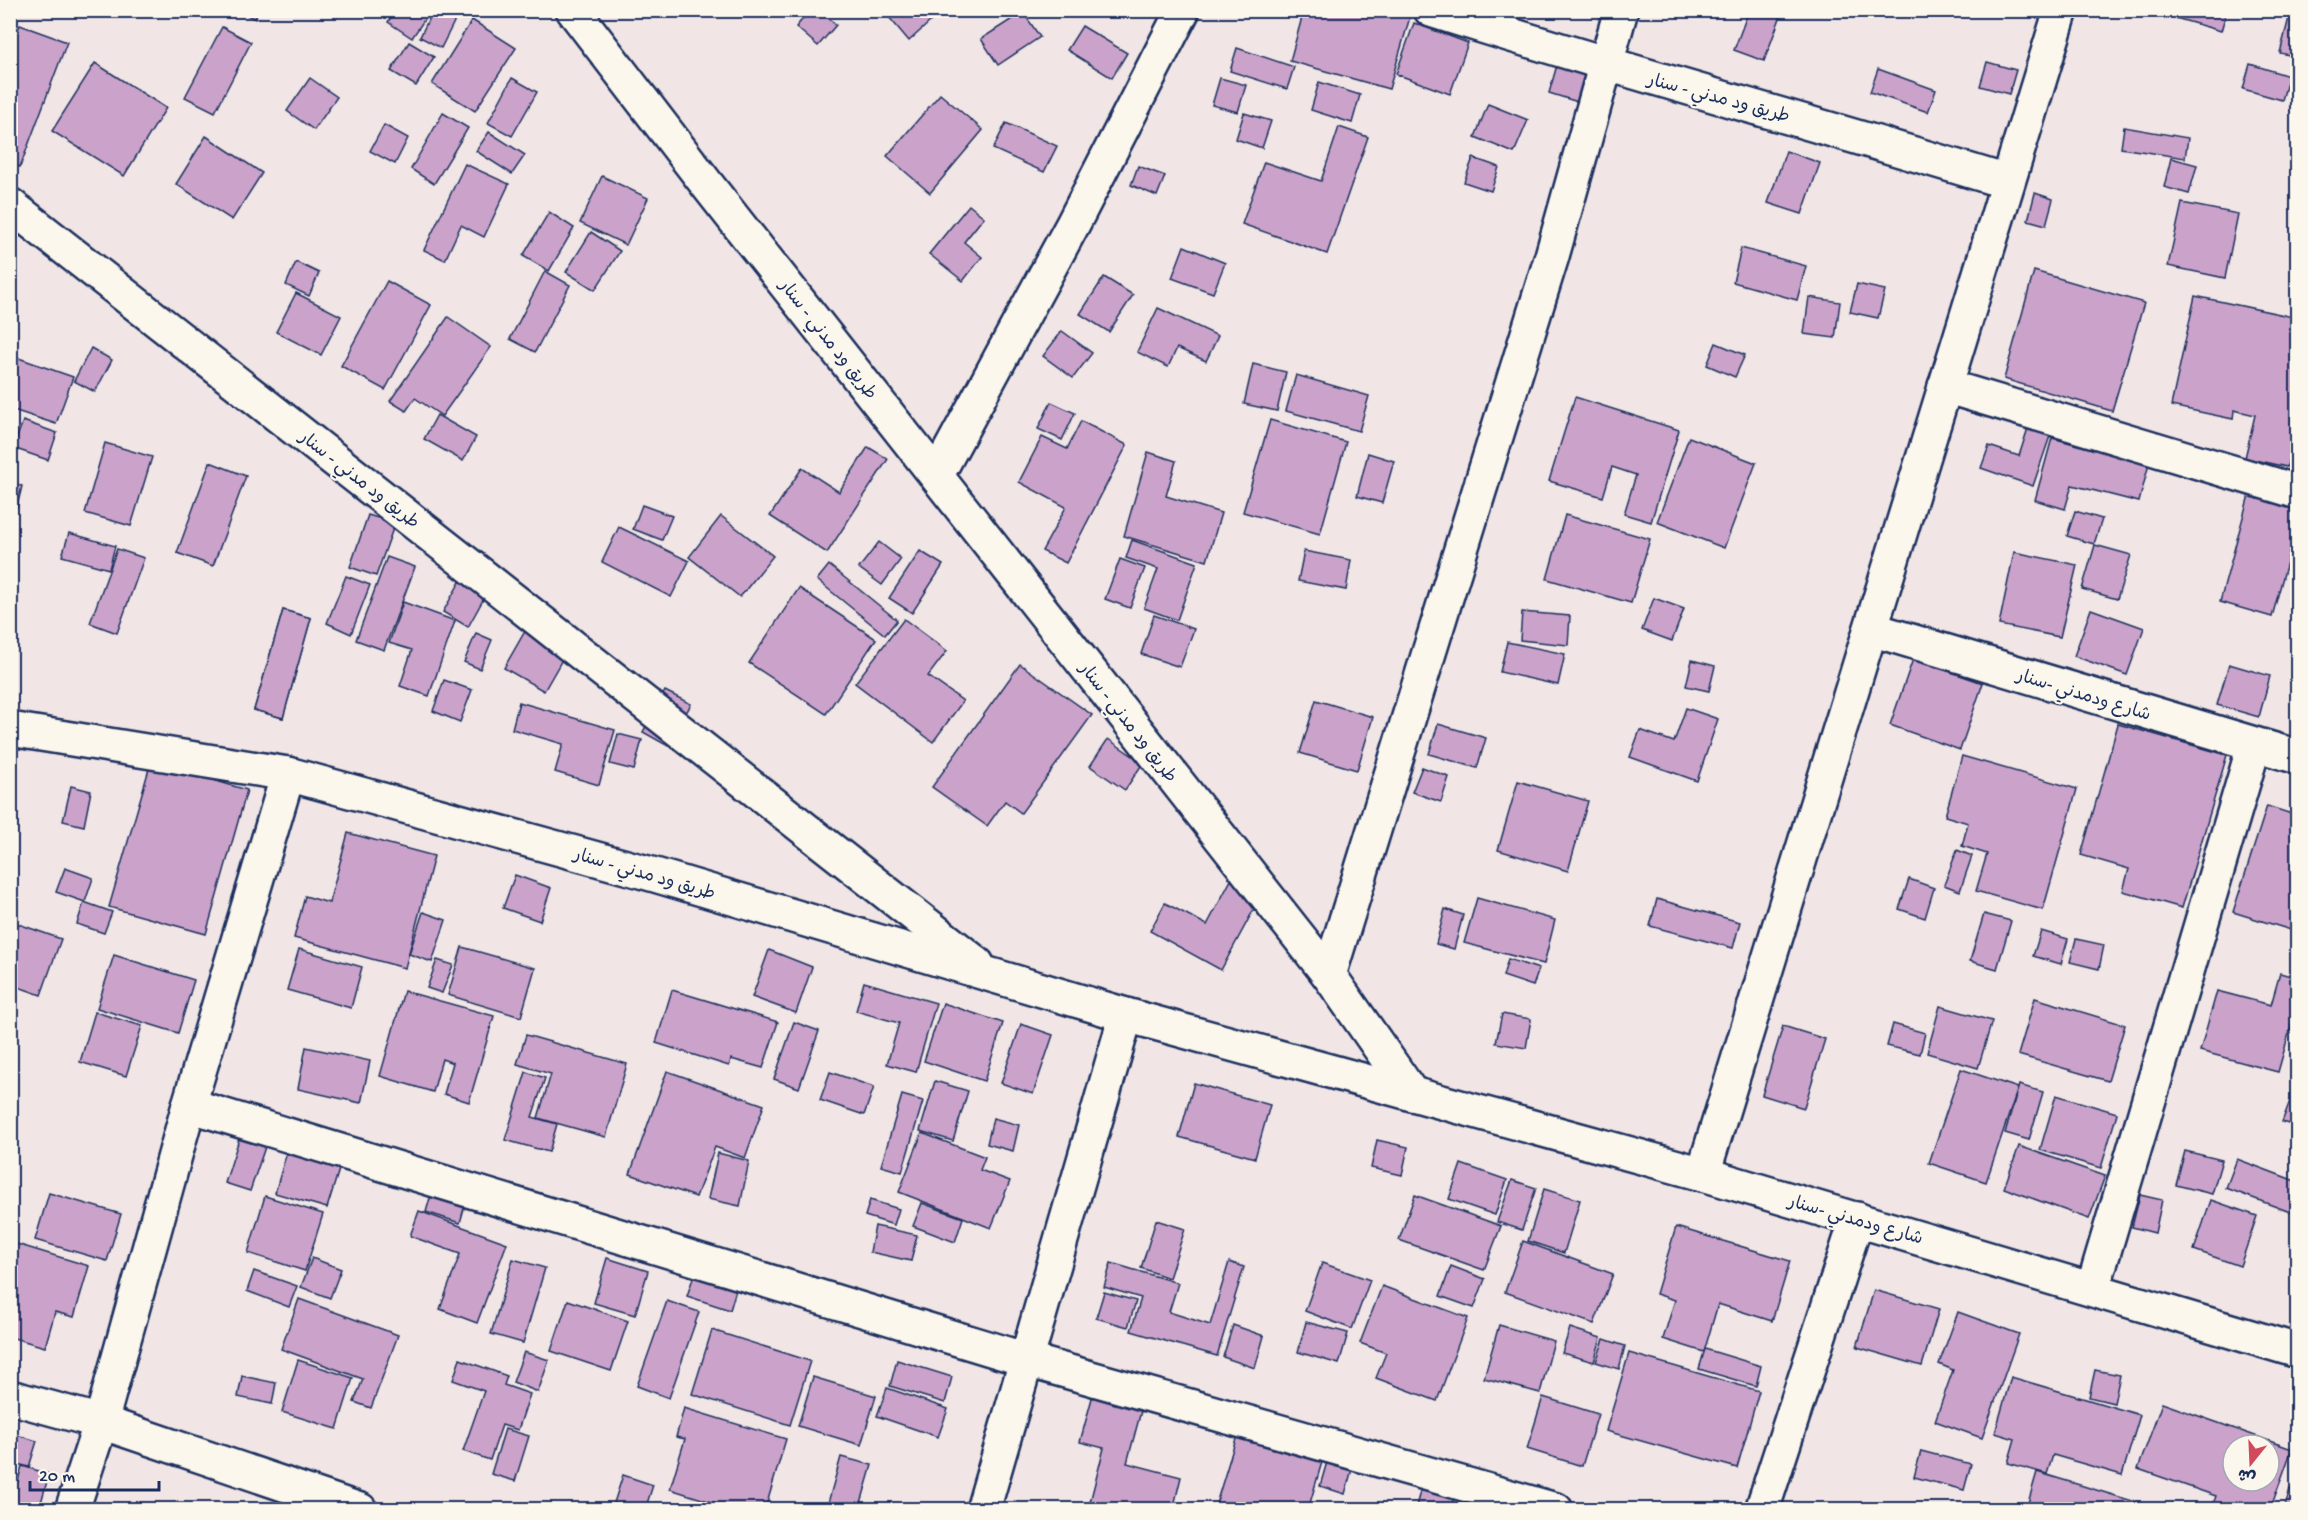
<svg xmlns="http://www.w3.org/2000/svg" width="2308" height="1520" viewBox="0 0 2308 1520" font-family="'Gochi Hand','Playpen Sans Arabic',sans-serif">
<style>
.building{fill:#cba3ca;stroke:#1b2f5e;stroke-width:1.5;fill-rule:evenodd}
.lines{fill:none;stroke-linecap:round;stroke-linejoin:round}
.street-casing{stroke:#1b2f5e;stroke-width:38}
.street{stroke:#fbf7ec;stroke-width:33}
.labels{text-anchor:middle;stroke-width:4.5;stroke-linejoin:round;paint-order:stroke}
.street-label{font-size:18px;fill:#1b2f5e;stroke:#fbf7ec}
</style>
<rect width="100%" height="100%" fill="#f1e6e5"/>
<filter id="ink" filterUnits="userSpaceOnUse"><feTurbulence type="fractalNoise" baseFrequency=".0167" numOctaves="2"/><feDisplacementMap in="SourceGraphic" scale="12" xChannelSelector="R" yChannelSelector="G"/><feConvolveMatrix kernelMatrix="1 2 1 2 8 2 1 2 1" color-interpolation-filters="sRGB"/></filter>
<g filter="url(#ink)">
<g class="building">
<path d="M237,10H259L255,19Z"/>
<path d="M395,10H423L428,14L412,38L388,22Z"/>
<path d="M433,10H460L441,48L420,37Z"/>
<path d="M810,10H819L836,25L818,46L796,27Z"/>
<path d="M883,10H941V12L909,41Z"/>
<path d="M1304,10H1412L1389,89L1290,61Z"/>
<path d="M1749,10H1783L1764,61L1734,50Z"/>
<path d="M2167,10H2227L2221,31L2165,15Z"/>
<path d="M2291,10H2298V57L2280,53Z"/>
<path d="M1023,12L1040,37L998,65L981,39Z"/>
<path d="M472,20L516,48L475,111L432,84Z"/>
<path d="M1414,23L1468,43L1450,94L1396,74Z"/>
<path d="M20,25L67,42L20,167L10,164V50Z"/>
<path d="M1082,26L1127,53L1112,78L1067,50Z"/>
<path d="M222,27L251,42L215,112L185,97Z"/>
<path d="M409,42L434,57L416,86L391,71Z"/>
<path d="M1563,44L1593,52L1578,102L1549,93Z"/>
<path d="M1237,48L1294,67L1287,89L1230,71Z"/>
<path d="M1987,62L2016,70L2009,94L1980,86Z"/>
<path d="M95,63L166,108L124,176L52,131Z"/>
<path d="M2250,64L2289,76L2282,100L2243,89Z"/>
<path d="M1878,69L1936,90L1928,112L1870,92Z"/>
<path d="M310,78L337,97L314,130L287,111Z"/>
<path d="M512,78L537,92L512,136L488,123Z"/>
<path d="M1220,78L1246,85L1238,112L1212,105Z"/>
<path d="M1319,82L1360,95L1352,123L1311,110Z"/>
<path d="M940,94L983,130L930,193L887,156Z"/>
<path d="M1488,104L1528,120L1514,153L1475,137Z"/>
<path d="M443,113L468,128L434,184L411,169Z"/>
<path d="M1244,113L1271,121L1262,148L1236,139Z"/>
<path d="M1006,123L1057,146L1044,172L993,149Z"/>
<path d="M384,125L408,138L395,164L370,151Z"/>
<path d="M1339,127L1368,137L1327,254L1242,224L1264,162L1321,181Z"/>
<path d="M2124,127L2188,138L2185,158L2121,148Z"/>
<path d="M489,132L525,155L512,174L476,151Z"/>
<path d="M206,136L262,173L232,220L176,184Z"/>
<path d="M1786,151L1820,163L1802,214L1768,203Z"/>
<path d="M1473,158L1499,167L1491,191L1464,182Z"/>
<path d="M2171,158L2197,165L2189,194L2164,187Z"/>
<path d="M465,164L509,184L484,237L461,225L445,260L424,250Z"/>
<path d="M1138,166L1165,176L1157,196L1131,185Z"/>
<path d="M602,176L648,198L626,245L580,223Z"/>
<path d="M2035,193L2053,199L2046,225L2028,220Z"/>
<path d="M2182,203L2238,214L2225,278L2168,266Z"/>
<path d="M969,205L984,217L964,242L982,257L963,281L929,254Z"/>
<path d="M549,212L574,228L549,271L523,256Z"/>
<path d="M591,232L620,251L595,290L566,272Z"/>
<path d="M1184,246L1225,263L1213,293L1172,278Z"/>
<path d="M1741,248L1806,266L1797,300L1733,282Z"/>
<path d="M296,262L319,273L309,296L286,285Z"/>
<path d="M545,271L570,285L535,352L510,339Z"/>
<path d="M2034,271L2144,303L2112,411L2004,379Z"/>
<path d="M1104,277L1133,295L1109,332L1080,314Z"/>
<path d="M387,281L431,305L385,390L341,366Z"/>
<path d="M1857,284L1885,290L1878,318L1850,312Z"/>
<path d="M296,293L341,316L321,355L276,332Z"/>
<path d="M2195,296L2298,318V418L2287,467L2245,458L2255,415L2234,410L2233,419L2171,406Z"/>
<path d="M1809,297L1840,302L1835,338L1804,334Z"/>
<path d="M1158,308L1218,336L1206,361L1177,348L1168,367L1137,352Z"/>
<path d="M448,317L491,347L442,416L415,398L406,411L390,401Z"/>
<path d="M1062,331L1092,353L1073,378L1043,356Z"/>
<path d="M1716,343L1745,355L1735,377L1707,365Z"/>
<path d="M91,348L112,360L95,392L74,381Z"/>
<path d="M10,355L73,377L56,424L10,409Z"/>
<path d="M1253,364L1286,372L1277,411L1244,404Z"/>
<path d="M1296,375L1369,396L1359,431L1286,411Z"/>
<path d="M1575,397L1679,430L1651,522L1624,514L1636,475L1612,467L1603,497L1549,481Z"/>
<path d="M1051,402L1075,413L1062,440L1038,429Z"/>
<path d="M437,415L476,437L463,461L424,439Z"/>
<path d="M1270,420L1346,442L1320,534L1243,512Z"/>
<path d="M23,421L57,433L48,460L13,448Z"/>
<path d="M1081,421L1127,445L1066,563L1042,551L1066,507L1019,482L1042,437L1067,449Z"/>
<path d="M2028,428L2050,436L2033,486L1981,468L1989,446L2019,456Z"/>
<path d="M1689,437L1756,463L1724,548L1657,522Z"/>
<path d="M2052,438L2149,464L2139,502L2072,485L2065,509L2035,500Z"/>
<path d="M105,443L152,457L131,526L85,513Z"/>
<path d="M868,447L888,459L827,553L770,516L802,468L839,492Z"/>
<path d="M1148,452L1176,461L1166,496L1221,513L1207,561L1124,536Z"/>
<path d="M1368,453L1394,461L1382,503L1357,496Z"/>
<path d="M210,462L246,476L213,566L177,553Z"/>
<path d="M10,483L22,486L17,507L10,505Z"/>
<path d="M2249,495L2298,508V522L2272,617L2220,602Z"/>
<path d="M642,505L672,516L662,540L633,529Z"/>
<path d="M2075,511L2102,519L2094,544L2067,536Z"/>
<path d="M368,515L395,523L376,576L350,567Z"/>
<path d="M1565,515L1650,539L1631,603L1547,579Z"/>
<path d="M721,516L773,556L740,597L689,557Z"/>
<path d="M619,527L689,561L671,597L602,562Z"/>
<path d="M69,533L115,546L109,569L62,556Z"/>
<path d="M1132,540L1197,563L1177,620L1144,608L1158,569L1126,558Z"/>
<path d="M879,542L901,559L882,585L859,568Z"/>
<path d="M2095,545L2131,555L2117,599L2082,589Z"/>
<path d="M117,549L144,558L117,633L90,623Z"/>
<path d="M920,551L943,565L912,613L889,598Z"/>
<path d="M1304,551L1351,560L1346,590L1298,581Z"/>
<path d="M2014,552L2077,565L2060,637L1999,625Z"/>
<path d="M387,557L415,567L384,650L356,640Z"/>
<path d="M1120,559L1145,568L1130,608L1105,599Z"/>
<path d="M829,565L897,620L885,635L817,580Z"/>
<path d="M465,573L490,587L468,627L443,612Z"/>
<path d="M346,576L370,585L351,634L327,623Z"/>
<path d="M799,588L876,639L826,714L749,663Z"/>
<path d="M1654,598L1684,609L1672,641L1642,630Z"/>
<path d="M403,602L455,621L429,696L400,686L412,650L389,643Z"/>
<path d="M2091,609L2144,628L2127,675L2074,656Z"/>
<path d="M283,610L311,618L283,718L254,710Z"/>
<path d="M283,610L311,618L283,718L254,710Z"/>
<path d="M1522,612L1570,616L1568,645L1520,640Z"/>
<path d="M1154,615L1194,629L1180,667L1141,654Z"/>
<path d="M532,619L572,642L544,691L504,668Z"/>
<path d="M904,619L947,651L928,676L963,701L933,742L855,683Z"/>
<path d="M476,633L492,640L480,669L464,662Z"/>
<path d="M1507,642L1565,654L1558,685L1500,672Z"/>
<path d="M1913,659L1983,683L1960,750L1890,725Z"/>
<path d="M1692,660L1715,666L1709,691L1686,686Z"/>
<path d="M1020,664L1092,715L1021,813L1005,801L987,826L932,787Z"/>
<path d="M2229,664L2270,676L2259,717L2217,705Z"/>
<path d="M444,680L472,690L460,722L433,711Z"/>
<path d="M665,691L691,704L668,746L643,732Z"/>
<path d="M1316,700L1373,717L1357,770L1300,753Z"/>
<path d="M519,702L615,730L599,785L555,772L563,744L512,729Z"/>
<path d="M1686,708L1718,719L1697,781L1630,757L1640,730L1674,742Z"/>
<path d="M1438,724L1486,738L1477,768L1429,754Z"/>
<path d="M2118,724L2227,755L2182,908L2123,891L2129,869L2081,855Z"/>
<path d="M618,734L642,740L634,770L610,764Z"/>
<path d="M1108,739L1143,763L1125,790L1090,766Z"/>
<path d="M1962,756L2077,789L2043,910L1976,891L1987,854L1962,846L1968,823L1945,816Z"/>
<path d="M151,762L247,790L206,934L109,907Z"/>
<path d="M1422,767L1449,777L1441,802L1412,792Z"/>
<path d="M1518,781L1588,801L1568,871L1498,850Z"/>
<path d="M71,786L91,791L84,826L63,821Z"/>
<path d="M2267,806L2298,816V911L2291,930L2233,912Z"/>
<path d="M348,833L434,856L405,968L294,938L305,896L329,903Z"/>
<path d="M1957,850L1972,856L1960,891L1944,885Z"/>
<path d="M65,868L93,878L85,902L56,892Z"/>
<path d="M515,875L551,888L540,921L503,908Z"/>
<path d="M1909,879L1934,888L1925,918L1899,909Z"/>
<path d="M1231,880L1261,896L1221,970L1150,931L1165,903L1207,925Z"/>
<path d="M1477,898L1555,920L1544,964L1464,943Z"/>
<path d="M1657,899L1740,922L1733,948L1650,926Z"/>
<path d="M84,902L112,912L104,933L77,924Z"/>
<path d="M1445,909L1463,915L1454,949L1436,944Z"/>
<path d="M423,912L446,920L432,962L409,954Z"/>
<path d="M1984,914L2011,921L1997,969L1970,961Z"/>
<path d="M10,921L61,939L41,995L10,984Z"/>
<path d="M2041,931L2068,939L2061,964L2033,956Z"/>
<path d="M2076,939L2104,945L2099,969L2070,962Z"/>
<path d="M462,947L535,968L521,1017L448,995Z"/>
<path d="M299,949L362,967L351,1008L287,990Z"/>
<path d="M769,950L812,967L796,1013L752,997Z"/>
<path d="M114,955L194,980L178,1033L97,1008Z"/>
<path d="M1508,959L1539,969L1533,986L1503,976Z"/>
<path d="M437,960L453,965L442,993L427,988Z"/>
<path d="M2280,973L2298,978V1002L2278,1072L2200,1051L2217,991L2271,1005Z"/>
<path d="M864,982L936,1003L916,1072L887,1064L899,1023L856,1011Z"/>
<path d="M672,990L778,1022L763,1068L731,1059L729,1066L656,1043Z"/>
<path d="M404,991L494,1016L469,1102L444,1094L453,1063L442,1059L433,1092L380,1076Z"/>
<path d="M2035,998L2125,1025L2108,1081L2018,1055Z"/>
<path d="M943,1003L1003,1023L984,1081L924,1061Z"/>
<path d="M1940,1006L1992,1021L1978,1068L1927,1053Z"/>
<path d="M95,1012L142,1026L126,1076L80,1062Z"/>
<path d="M1502,1014L1531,1019L1526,1048L1496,1043Z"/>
<path d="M794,1022L819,1031L799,1088L774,1079Z"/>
<path d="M1021,1024L1053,1035L1033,1094L1001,1083Z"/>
<path d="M1893,1024L1925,1033L1920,1054L1887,1046Z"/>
<path d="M1783,1026L1825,1039L1804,1108L1762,1095Z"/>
<path d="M526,1035L627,1064L606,1137L538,1118L551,1074L517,1064Z"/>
<path d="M306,1047L370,1061L361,1103L298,1089Z"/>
<path d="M1961,1069L2018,1088L1986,1182L1929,1163Z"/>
<path d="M667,1071L764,1105L745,1158L715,1147L696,1197L630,1174Z"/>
<path d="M526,1072L545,1078L532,1117L557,1124L549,1152L505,1140Z"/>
<path d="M830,1072L874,1087L864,1115L820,1100Z"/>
<path d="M2298,1080V1127L2282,1122Z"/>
<path d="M935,1081L968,1091L953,1141L920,1131Z"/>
<path d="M1194,1083L1270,1105L1255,1158L1179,1137Z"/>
<path d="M2019,1085L2043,1092L2029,1140L2005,1133Z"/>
<path d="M902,1095L923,1101L902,1172L881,1166Z"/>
<path d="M2056,1095L2117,1113L2101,1168L2040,1150Z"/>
<path d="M993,1118L1019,1125L1013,1151L987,1144Z"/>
<path d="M922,1133L985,1157L980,1170L1010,1181L991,1228L899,1192Z"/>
<path d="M239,1139L265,1147L250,1191L225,1183Z"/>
<path d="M1377,1140L1408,1147L1402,1175L1371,1168Z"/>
<path d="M2019,1146L2105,1176L2089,1219L2004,1188Z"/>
<path d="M288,1148L341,1163L327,1208L275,1193Z"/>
<path d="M2185,1151L2222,1160L2212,1194L2176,1185Z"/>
<path d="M718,1153L749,1161L740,1206L708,1199Z"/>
<path d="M2237,1159L2298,1182V1215L2226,1188Z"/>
<path d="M1461,1164L1507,1180L1495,1215L1449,1199Z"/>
<path d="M1512,1180L1536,1188L1522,1230L1497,1222Z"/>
<path d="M1544,1189L1580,1200L1564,1253L1528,1241Z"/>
<path d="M432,1191L466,1201L460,1223L426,1212Z"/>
<path d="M49,1193L121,1214L107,1261L35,1240Z"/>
<path d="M1415,1195L1501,1226L1484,1270L1399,1240Z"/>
<path d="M2140,1195L2162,1200L2155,1233L2132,1227Z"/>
<path d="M265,1196L323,1214L305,1271L248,1253Z"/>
<path d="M870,1200L899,1209L894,1225L865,1216Z"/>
<path d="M2211,1200L2257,1216L2240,1266L2194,1250Z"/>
<path d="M922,1203L963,1218L955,1242L913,1226Z"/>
<path d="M419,1211L507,1243L477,1323L440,1309L460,1254L410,1236Z"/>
<path d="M1156,1220L1185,1229L1169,1278L1141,1268Z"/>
<path d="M875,1226L917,1235L911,1261L870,1252Z"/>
<path d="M1676,1227L1790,1261L1772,1321L1718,1304L1704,1352L1663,1339L1675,1300L1656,1294Z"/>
<path d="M1523,1241L1613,1274L1594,1324L1505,1292Z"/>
<path d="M10,1242L89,1266L74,1317L55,1312L45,1347L10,1337Z"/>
<path d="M312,1258L341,1269L330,1298L301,1287Z"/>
<path d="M607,1258L648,1271L635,1315L594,1303Z"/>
<path d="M513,1259L545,1268L523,1343L491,1334Z"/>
<path d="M1229,1262L1244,1267L1217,1356L1131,1331L1141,1298L1104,1287L1111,1263L1178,1283L1169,1312L1210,1325Z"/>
<path d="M1322,1263L1370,1280L1352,1329L1305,1311Z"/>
<path d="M1451,1266L1485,1279L1474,1308L1440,1296Z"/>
<path d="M696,1269L738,1283L730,1310L687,1296Z"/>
<path d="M254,1271L297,1286L289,1307L247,1291Z"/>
<path d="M1382,1286L1468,1318L1437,1401L1376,1378L1386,1353L1360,1343Z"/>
<path d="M1874,1290L1939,1309L1922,1366L1857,1347Z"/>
<path d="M1104,1292L1136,1301L1128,1327L1096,1318Z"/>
<path d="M299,1299L398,1335L371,1408L354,1402L363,1379L281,1349Z"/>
<path d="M568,1300L628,1321L611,1371L551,1351Z"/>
<path d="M667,1301L699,1312L669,1398L637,1386Z"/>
<path d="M1958,1312L2019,1334L1982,1438L1935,1421L1953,1370L1939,1364Z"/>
<path d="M1306,1322L1348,1333L1339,1364L1298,1352Z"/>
<path d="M1233,1325L1264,1336L1255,1368L1223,1357Z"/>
<path d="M1499,1325L1554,1341L1540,1393L1484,1378Z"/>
<path d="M1570,1328L1601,1338L1594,1362L1562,1353Z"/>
<path d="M712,1330L810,1361L790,1425L692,1394Z"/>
<path d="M1604,1339L1625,1346L1619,1369L1596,1362Z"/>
<path d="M1705,1349L1761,1366L1756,1386L1699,1369Z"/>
<path d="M524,1352L549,1360L538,1392L513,1382Z"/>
<path d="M1629,1353L1759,1391L1737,1468L1606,1431Z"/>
<path d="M460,1359L507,1376L504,1385L530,1394L518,1430L502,1425L490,1460L463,1451L484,1391L453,1380Z"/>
<path d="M298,1360L353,1378L337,1429L282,1412Z"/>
<path d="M897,1360L952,1377L945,1403L890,1386Z"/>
<path d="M2095,1370L2120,1375L2114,1403L2089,1397Z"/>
<path d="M242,1376L276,1383L272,1404L238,1397Z"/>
<path d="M813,1377L876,1396L861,1445L798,1426Z"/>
<path d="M2011,1377L2140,1415L2122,1475L2053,1455L2047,1474L2008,1463L2015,1439L1995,1433Z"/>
<path d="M1095,1387L1144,1400L1127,1463L1181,1477L1173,1510H1088L1104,1448L1080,1442Z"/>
<path d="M887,1388L948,1409L938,1437L877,1416Z"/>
<path d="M1543,1397L1598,1414L1582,1466L1527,1449Z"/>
<path d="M2162,1403L2292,1449L2270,1510H2211L2216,1496L2138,1469ZM2233,1445H2269V1481H2233Z"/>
<path d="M684,1408L786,1439L765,1510H737L670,1489L685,1439L676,1437Z"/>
<path d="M505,1429L529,1436L515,1481L491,1474Z"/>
<path d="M1239,1429L1324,1455L1308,1510H1236L1216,1504Z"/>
<path d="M10,1433L37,1441L29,1467L10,1462Z"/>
<path d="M1921,1451L1971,1464L1964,1490L1914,1477Z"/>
<path d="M1329,1455L1354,1462L1345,1494L1320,1486Z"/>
<path d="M841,1457L872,1465L859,1510H826Z"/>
<path d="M22,1466L49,1474L39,1510H10Z"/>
<path d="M2037,1472L2136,1502L2134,1510H2026Z"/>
<path d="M623,1475L653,1485L645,1510H624L613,1506Z"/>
<path d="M1422,1484L1455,1494L1450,1510H1415Z"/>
<path d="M2290,1489L2298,1492V1510H2284Z"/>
</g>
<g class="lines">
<g class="street-casing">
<g id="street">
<path d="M573,10L705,182L1329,975L1412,1094"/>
<path d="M1431,10C1622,71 1815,123 2007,182"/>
<path d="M10,205L977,964"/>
<path d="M1945,386L2298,492"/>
<path d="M937,475L1073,224L1183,10"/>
<path d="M1871,629L2298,757"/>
<path d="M10,729L288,774L655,875L1126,1015L1703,1174L2298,1351"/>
<path d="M1329,975L1552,256L1621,10"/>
<path d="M189,1105L1027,1360L1556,1510"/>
<path d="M1703,1174L2061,10"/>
<path d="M2093,1288L2254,746"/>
<path d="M10,1397L101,1422L360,1510"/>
<path d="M72,1510L101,1422L189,1105L288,774"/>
<path d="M983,1510L1126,1015"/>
<path d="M1762,1510L1857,1219"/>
</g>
</g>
<use href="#street" class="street"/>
</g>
</g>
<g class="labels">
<g class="street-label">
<text transform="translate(1719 97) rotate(15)" y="6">طريق ود مدني - سنار</text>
<text transform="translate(829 339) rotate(52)" y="6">طريق ود مدني - سنار</text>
<text transform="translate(360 479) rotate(38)" y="6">طريق ود مدني - سنار</text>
<text transform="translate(2084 694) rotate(17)" y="6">شارع ودمدني -سنار</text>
<text transform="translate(1129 722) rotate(52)" y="6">طريق ود مدني - سنار</text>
<text transform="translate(645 873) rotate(16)" y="6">طريق ود مدني - سنار</text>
<text transform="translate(1856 1219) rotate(16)" y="6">شارع ودمدني -سنار</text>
</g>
</g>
<rect width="2308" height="1520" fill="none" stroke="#fbf7ec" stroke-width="36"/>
<rect x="18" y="18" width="2272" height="1484" fill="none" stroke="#1b2f5e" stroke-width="2" filter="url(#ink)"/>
<g transform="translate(2251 1463) rotate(198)"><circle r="28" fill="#fbf7ec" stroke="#a1a7b3" stroke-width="1.5"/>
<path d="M0-4.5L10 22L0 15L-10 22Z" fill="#d1495b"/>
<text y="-9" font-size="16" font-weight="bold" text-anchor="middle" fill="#1b2f5e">ش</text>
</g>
<path d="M30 1481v9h129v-9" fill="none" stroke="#1b2f5e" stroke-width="3"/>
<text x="39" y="1481" font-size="18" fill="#1b2f5e" stroke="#fbf7ec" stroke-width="4.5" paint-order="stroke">20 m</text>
</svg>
